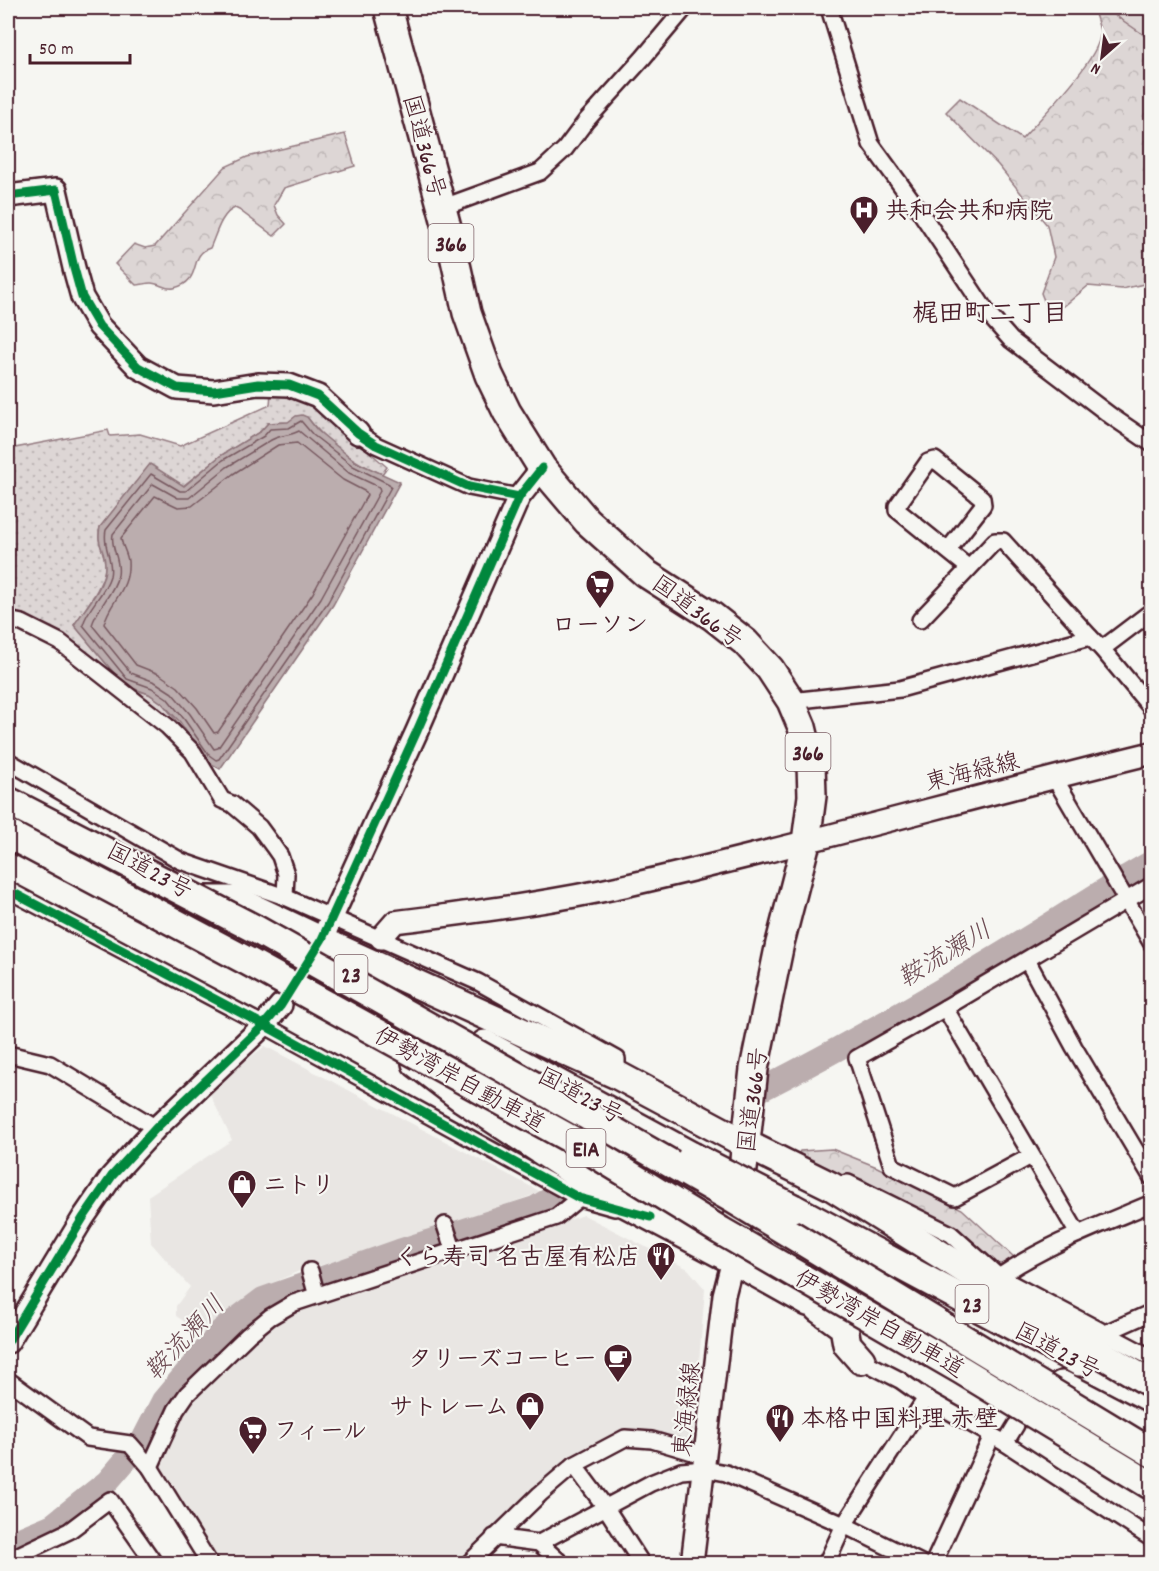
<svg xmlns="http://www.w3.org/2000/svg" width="1159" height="1571" viewBox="0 0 1159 1571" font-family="Dekko,'Klee One',sans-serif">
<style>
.built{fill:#e9e6e3}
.grass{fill:url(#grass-dots);stroke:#947a80;stroke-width:1.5}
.forest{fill:url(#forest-crowns);stroke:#947a80;stroke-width:1.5}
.pitch{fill:#ddd6d5;stroke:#947a80;stroke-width:1.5}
.water{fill:#bbadae;stroke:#8e747a;stroke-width:1.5}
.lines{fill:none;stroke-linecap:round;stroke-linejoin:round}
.shore{stroke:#77585f;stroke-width:1.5}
.river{stroke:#bbadae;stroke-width:24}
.street-casing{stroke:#4a1f2b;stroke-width:20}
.secondary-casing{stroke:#4a1f2b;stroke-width:26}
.highway-casing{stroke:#4a1f2b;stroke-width:32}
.street{stroke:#f6f6f2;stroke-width:15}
.secondary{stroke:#f6f6f2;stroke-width:21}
.highway{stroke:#f6f6f2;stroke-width:27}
.highway-bridge-casing{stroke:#4a1f2b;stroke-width:32;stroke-linecap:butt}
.highway-bridge{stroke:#f6f6f2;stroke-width:27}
.cycleway-casing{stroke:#f6f6f2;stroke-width:13}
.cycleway{stroke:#00873e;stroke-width:9}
.labels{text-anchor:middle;stroke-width:4.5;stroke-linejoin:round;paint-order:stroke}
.shield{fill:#f6f6f2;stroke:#7e6067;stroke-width:1.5}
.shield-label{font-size:22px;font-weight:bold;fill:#4a1f2b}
.street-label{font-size:24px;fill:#4a1f2b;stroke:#f6f6f2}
.poi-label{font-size:24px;font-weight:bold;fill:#4a1f2b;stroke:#f6f6f2;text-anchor:start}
.neighbourhood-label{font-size:26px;font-weight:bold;fill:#4a1f2b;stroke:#f6f6f2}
.water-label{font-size:26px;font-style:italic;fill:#6c4a52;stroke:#f6f6f2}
</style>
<defs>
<pattern id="grass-dots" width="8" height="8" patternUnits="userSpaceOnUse" patternTransform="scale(1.5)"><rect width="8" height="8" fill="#ddd6d5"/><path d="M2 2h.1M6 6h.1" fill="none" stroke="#bfb7b7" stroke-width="1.8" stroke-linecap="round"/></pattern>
<pattern id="forest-crowns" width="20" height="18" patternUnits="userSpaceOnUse" patternTransform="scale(1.5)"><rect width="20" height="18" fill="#ddd6d5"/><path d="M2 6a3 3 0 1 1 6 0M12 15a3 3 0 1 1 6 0" fill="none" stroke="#bfb7b7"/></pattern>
</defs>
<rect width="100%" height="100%" fill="#f6f6f2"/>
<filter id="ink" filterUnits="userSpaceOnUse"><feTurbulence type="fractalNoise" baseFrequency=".0167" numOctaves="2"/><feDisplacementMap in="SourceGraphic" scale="12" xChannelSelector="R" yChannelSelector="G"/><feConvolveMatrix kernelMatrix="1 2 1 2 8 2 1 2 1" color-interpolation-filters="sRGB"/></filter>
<g filter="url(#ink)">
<g class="built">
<path d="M265,1046L541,1192L405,1241L297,1272L255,1291L227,1313L206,1336L176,1316V1306L190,1287L151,1243L148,1196L232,1140L208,1090Z"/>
<path d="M584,1215L688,1269L705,1289L692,1448L611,1442L526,1500L484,1534L454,1563H220L161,1467L184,1412L195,1397L244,1347L266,1327L291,1313Z"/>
</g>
<path class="grass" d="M271,393L296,397L319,409L387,467L382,474C353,462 326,442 307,417L288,422L268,423L261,431L220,456L183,486L150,465L100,527C96,544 104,548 105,563C107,582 84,610 74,625L124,685L149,694L162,703L189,736L8,616V457H11L15,448L108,430L110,436L140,434L180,446L270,405Z"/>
<g class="forest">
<path d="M1098,8H1116L1112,13L1144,34L1151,24L1152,276L1148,283L1122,289L1088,286L1064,306L1054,308L1045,303L1041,293L1054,257L1047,225L998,165L946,112L960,98L1022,139C1041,117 1096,63 1100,36C1101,29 1097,21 1095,14Z"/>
<path d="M345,134L355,166L284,188L274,205L278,215L286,224L274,236L239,210L235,208C221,213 216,235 210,248C187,255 204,281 174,288C166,290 159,283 151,283C146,283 141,285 136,285L115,264L134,244L145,248L155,246L225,167L247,157Z"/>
<path d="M832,1149L877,1167L962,1209L1015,1258L1001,1264H994L946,1223L849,1175L827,1177L796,1158L800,1151Z"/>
</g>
<path class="pitch" d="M1116,8H1151V24L1144,35L1112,13Z"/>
<path class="water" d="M302,415L307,417L317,430L356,462L400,482L333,605L220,769L205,760L180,722L162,703L149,694L124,685L74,625C85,608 106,586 105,565C105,549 96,546 100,527L150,464L184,486L220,456L261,431L268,423L288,422L296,416Z"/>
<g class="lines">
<g class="shore">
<path d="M301,421L313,435L353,466L389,484L391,487L328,602L219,759L216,760L209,755L184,719L167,698L152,688L127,679L83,625C87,608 105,594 110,576C114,560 102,547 106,530L151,474L180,491H186L223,460L264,436L270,429L289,428Z"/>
<path d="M299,431L349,473L379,487L380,491L321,598L218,748L214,749L190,714L172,693L155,682L131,673L92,625C97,607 114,594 118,575C121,559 110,548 113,534L153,484L178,498H189L227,467L268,442C278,434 288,437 299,431Z"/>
<path d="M297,443L343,480L366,492L367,495L313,593L218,732L214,733L197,708L178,687L159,674L136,665L104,624C110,600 130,591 128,561C127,553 122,546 121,538L155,496L178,507L192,506L233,474L278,445Z"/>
</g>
<g class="river">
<path d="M764,1088C852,1043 938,993 1023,941C1066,915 1107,887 1152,862"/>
<path d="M8,1544L53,1525L107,1482L143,1440L163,1401L222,1330L263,1299L399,1251L535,1208L550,1199"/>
</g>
<g class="street-casing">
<g id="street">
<path d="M829,8L871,144L919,210L988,314L1011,340L1111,416L1152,444"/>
<path d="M441,208L540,172L565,149L586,121L643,58L685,8"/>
<path d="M358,433L376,445L469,487L519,497"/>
<path d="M948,550L983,505L982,498L935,460L928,462L897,506V510L969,568"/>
<path d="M8,620L22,623L60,642L167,726L193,752L222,800L232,804L259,827L273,846L280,856L286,874L285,897"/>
<path d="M920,620L995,541H1003L1090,637"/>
<path d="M1102,649L1152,611"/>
<path d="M791,701L900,689L1090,637L1102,649L1152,709"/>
<path d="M8,761L181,861L285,897L478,982L617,1059V1075"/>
<path d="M1054,777L1152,944"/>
<path d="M8,890L264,1025L579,1198L615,1208"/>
<path d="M1027,960L1074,1047L1152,1178"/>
<path d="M945,1008L1078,1234"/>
<path d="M8,1054L50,1064L156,1128"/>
<path d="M1031,1156L955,1197L892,1166L857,1058L945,1008L1152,885"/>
<path d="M842,1184L848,1183L951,1234L999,1277L1152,1358"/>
<path d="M445,1225L451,1243"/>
<path d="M310,1271L315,1289"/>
<path d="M999,1277C1045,1245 1100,1225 1152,1203"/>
<path d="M1103,1334L1152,1312"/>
<path d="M861,1360L900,1380L924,1397L1005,1443L1152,1539"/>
<path d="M8,1380L88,1438L130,1444L150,1467L210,1564"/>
<path d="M1005,1443L1016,1425"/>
<path d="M574,1465L606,1508L642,1564"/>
<path d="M150,1467L176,1410L187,1394L248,1335L270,1317L294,1303L556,1217L579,1198"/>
<path d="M494,1537L539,1543L562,1564"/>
<path d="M539,1543L651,1483L681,1471L705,1469L726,1473L844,1525L923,1564"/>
<path d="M8,1560L69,1531L110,1500L155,1564"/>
<path d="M468,1564L540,1494L574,1465L625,1438L652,1440L706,1456"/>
<path d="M826,1564L844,1525L926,1398"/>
<path d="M933,1564L992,1436"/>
</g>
</g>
<g class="secondary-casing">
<g id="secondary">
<path d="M8,196L56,190L74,268L82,297L99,326L138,367L177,388L214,391L258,384L289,385L318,396L358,433"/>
<path d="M381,938L395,922C472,912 549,903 624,886C801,846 975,796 1152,753"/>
<path d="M322,939L417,731L519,497L542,468"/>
<path d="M8,1342L83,1218L112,1176L156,1128L264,1025L281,1005"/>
<path d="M692,1564L724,1295L733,1260"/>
</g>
</g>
<g class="highway-casing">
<g id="highway">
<path d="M388,8L451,242L467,313L489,375L507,412L542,468L587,521L645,573L712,616L745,642L770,669L791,701L802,727L811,764L812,796L806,842L780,943L754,1069L733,1260"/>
<path d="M207,900H236L335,947L617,1075L746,1144L831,1186L1061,1330L1152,1384"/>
<path d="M485,1044L692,1156"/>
<path d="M416,1063L463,1099L604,1192L733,1260L808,1302L948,1332"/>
<path d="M793,1208L1080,1362"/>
<path d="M818,1308L844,1327L847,1344L861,1360"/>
<path d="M1062,1385L1152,1432"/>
</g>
</g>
<use href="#street" class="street"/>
<use href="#secondary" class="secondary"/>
<use href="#highway" class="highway"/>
<g class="highway-bridge-casing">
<g id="highway-bridge">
<path d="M8,801L257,930L586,1115L731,1198L1152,1453"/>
<path d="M8,834L249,962L576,1142L721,1231L961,1370L1152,1486"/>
<path d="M692,1156L793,1208"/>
</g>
</g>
<use href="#highway-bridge" class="highway-bridge"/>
<g class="cycleway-casing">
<g id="cycleway">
<path d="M8,196L56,190L74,268L82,297L99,326L138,367L177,388L214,391L258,384L289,385L318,396L358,433L376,445L469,487L519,497"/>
<path d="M8,890L264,1025L579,1198L650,1217"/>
<path d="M8,1342L83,1218L112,1176L156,1128L264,1025L281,1005L322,939L417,731L519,497L542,468"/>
</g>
</g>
<use href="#cycleway" class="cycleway"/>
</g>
</g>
<defs>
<g id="hospital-pin" transform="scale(1.5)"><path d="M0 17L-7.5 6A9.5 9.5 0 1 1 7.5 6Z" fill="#4a1f2b" stroke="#f6f6f2"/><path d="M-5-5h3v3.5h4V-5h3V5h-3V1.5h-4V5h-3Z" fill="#fff"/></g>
<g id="supermarket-pin" transform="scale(1.5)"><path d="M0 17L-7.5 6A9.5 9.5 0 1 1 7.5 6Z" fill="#4a1f2b" stroke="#f6f6f2"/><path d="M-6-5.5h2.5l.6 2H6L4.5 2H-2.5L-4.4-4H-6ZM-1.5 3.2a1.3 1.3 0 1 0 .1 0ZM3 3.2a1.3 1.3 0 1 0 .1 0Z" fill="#fff"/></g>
<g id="shop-pin" transform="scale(1.5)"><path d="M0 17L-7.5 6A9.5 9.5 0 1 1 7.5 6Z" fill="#4a1f2b" stroke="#f6f6f2"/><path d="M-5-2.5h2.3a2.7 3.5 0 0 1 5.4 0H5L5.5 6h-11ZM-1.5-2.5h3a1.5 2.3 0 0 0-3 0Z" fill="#fff"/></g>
<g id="restaurant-pin" transform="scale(1.5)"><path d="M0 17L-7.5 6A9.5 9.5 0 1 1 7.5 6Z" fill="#4a1f2b" stroke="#f6f6f2"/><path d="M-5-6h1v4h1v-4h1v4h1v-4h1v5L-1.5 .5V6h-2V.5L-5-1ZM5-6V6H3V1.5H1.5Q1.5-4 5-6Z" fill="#fff"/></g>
<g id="cafe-pin" transform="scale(1.5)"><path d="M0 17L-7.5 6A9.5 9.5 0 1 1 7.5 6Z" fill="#4a1f2b" stroke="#f6f6f2"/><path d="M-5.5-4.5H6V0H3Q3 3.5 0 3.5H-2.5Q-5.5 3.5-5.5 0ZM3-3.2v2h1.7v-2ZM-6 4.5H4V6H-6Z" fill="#fff"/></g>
</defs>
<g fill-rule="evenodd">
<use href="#hospital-pin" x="864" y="210"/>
<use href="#supermarket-pin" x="600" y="584"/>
<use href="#shop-pin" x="242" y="1184"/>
<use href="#restaurant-pin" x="661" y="1256"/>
<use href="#cafe-pin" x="618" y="1358"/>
<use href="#shop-pin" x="530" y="1406"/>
<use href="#restaurant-pin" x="780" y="1418"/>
<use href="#supermarket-pin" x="253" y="1430"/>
</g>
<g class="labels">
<g class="shield">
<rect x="428.5" y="224" width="45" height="38" rx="4.5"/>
<rect x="785.5" y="733" width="45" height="38" rx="4.5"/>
<rect x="334.5" y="955" width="33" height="38" rx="4.5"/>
<rect x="566.5" y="1129" width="39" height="38" rx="4.5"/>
<rect x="955.5" y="1285" width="33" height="38" rx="4.5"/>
</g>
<g class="shield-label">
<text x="451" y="251">366</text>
<text x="808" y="760">366</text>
<text x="351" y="982">23</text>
<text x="586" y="1156">E1A</text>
<text x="972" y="1312">23</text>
</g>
<g class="street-label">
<text transform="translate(425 146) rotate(75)" y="8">国道366号</text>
<text transform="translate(698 611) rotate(36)" y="8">国道366号</text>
<text transform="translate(972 771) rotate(-14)" y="8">東海緑線</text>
<text transform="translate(150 870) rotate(28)" y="8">国道23号</text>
<text transform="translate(460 1079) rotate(29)" y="8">伊勢湾岸自動車道</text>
<text transform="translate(581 1095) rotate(28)" y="8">国道23号</text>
<text transform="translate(752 1100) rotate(-83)" y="8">国道366号</text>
<text transform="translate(880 1323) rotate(30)" y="8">伊勢湾岸自動車道</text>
<text transform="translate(1058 1350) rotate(28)" y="8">国道23号</text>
<text transform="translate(686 1409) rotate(-84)" y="8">東海緑線</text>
</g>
<g class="poi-label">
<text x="885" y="218">共和会共和病院</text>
<text x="600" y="632" text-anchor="middle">ローソン</text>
<text x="263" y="1192">ニトリ</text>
<text x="640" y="1264" text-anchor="end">くら寿司 名古屋有松店</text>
<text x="597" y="1366" text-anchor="end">タリーズコーヒー</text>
<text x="509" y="1414" text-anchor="end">サトレーム</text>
<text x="801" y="1426">本格中国料理 赤壁</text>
<text x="274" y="1438">フィール</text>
</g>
<g class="neighbourhood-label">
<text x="990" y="321">梶田町二丁目</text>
</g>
<g class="water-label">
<text transform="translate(944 953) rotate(-31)" y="9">鞍流瀬川</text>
<text transform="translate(184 1337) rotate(-47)" y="9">鞍流瀬川</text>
</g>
</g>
<rect width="1159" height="1571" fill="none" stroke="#f6f6f2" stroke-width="30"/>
<rect x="15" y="15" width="1129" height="1541" fill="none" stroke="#4a1f2b" stroke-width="2" filter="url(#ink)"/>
<g transform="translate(1102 57) rotate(208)" stroke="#f6f6f2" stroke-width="4.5" paint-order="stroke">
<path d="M0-4.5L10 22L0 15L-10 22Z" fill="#4a1f2b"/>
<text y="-9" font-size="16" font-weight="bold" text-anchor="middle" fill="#4a1f2b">N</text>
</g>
<path d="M30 54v9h100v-9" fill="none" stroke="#4a1f2b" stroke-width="3"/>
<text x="39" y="54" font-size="18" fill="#4a1f2b" stroke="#f6f6f2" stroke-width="4.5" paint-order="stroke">50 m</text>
</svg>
